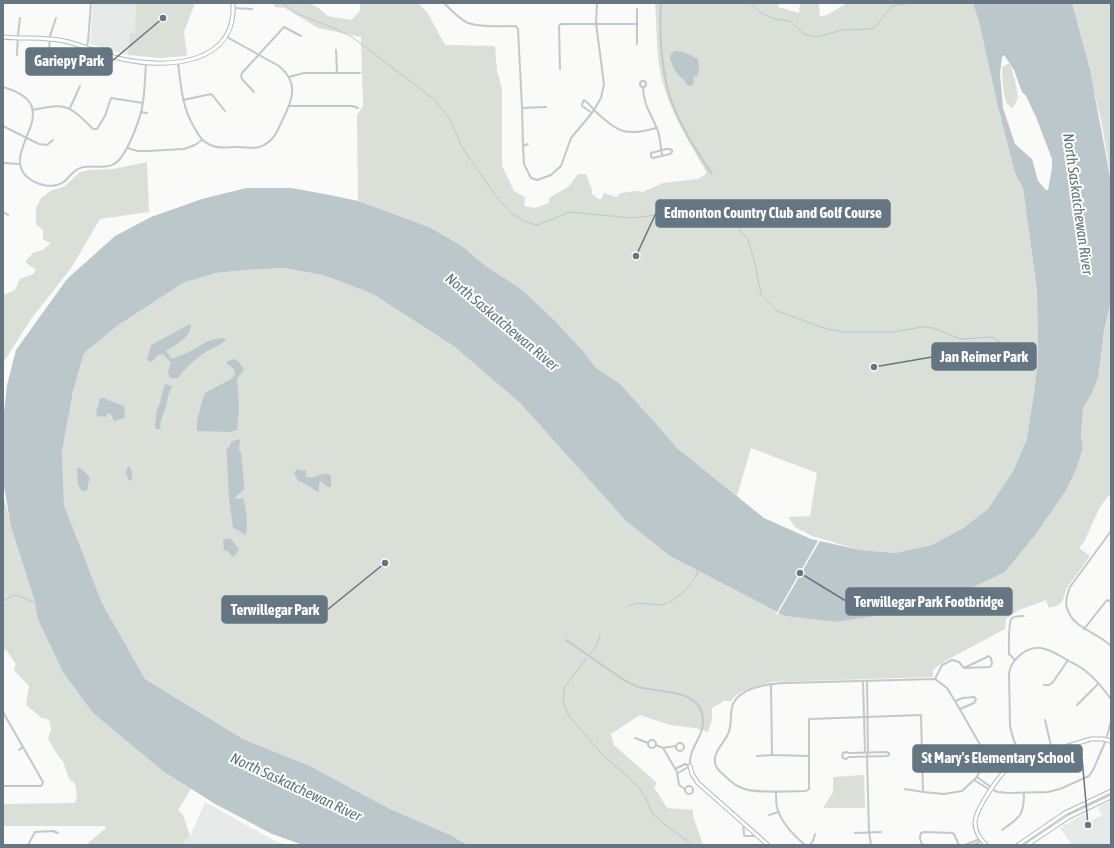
<svg xmlns="http://www.w3.org/2000/svg" width="1114" height="848" viewBox="0 0 1114 848" font-family="'Asap Condensed',sans-serif">
<style>
.built{fill:#e8e9e9}
.green{fill:#dadfd7}
.water{fill:#bbc7cb;fill-rule:evenodd}
.pier{fill:#fafaf8}
.lines{fill:none;stroke-linecap:round;stroke-linejoin:round}
.stream{stroke:#bbc7cb;stroke-width:1}
.secondary-casing{stroke:#b3babf;stroke-width:5}
.street{stroke:#c3c8cc;stroke-width:2}
.secondary{stroke:#fff;stroke-width:3}
.labels{text-anchor:middle;stroke-width:4;stroke-linejoin:round;paint-order:stroke}
.water-label{font-size:15px;font-style:italic;fill:#60757c;stroke:#fff}
.leader{fill:none;stroke:#657683;stroke-width:1.5}
.callout-dot{fill:#657683;stroke:#fff;stroke-width:1.5}
.callout{fill:#657683;stroke:#657683;stroke-width:1.5}
.callout-label{font-size:15px;text-anchor:middle;font-weight:bold;fill:#fff}
</style>
<rect width="100%" height="100%" fill="#fafaf8"/>
<g class="built">
<path d="M93,3H136L135,33L130,34L128,55L90,44Z"/>
<path d="M1111,801V845H1072L1060,828L1084,814L1089,822L1102,815L1098,807Z"/>
<path d="M205,802L275,841L288,845H181L190,836Z"/>
</g>
<g class="green">
<path d="M136,3H195L184,32L187,56L160,58L128,55L130,33H135Z"/>
<path d="M273,3H306L316,6L328,16L351,20L360,11V3H418L427,12L445,45L495,46L497,71L502,88V166L514,191L525,197L524,206L535,208L549,203V198L568,187L578,174H586L592,190V194L598,199H601L604,193L616,197L621,193L636,191L643,192L663,183L698,179L707,173C688,140 667,108 660,70C656,49 657,25 655,3H779L778,7L799,13L800,3H819L820,17L827,15L847,3H973L979,22L998,107L1015,173L1023,188L1037,291L1038,358L1035,385L1027,439L1013,471L988,509L963,528L932,545L895,553L860,550L812,536L795,527L788,517L810,516L817,473L751,448L737,496L677,448L652,419L619,383L596,368L587,356L462,246L429,227L358,201L357,115L363,106L361,37L318,28L285,8L275,7Z"/>
<path d="M1072,3H1111V179L1102,125L1089,68Z"/>
<path d="M1007,64H1010C1013,73 1019,91 1017,100C1016,103 1014,106 1012,108C1001,102 1003,79 1002,67Z"/>
<path d="M147,162L149,212L100,219L71,268L31,319L3,363V295L15,290L20,279L33,274L36,270L25,262L33,253L43,250L51,243L43,240V230L36,225V208L41,198L52,190L57,189L65,186L80,172L89,170L113,169Z"/>
<path d="M284,268L323,275L373,294L455,347L520,403L626,521L670,556L785,616L836,622L896,613L944,601L1005,572L1036,534L1065,492L1083,447L1081,436L1083,408L1090,397L1111,301V495H1109L1100,507L1084,542L1079,548L1090,556L1066,589L1063,600L1059,605L1049,608L1046,600L1019,610L1006,619L1005,629L945,661L933,670V677L771,682L741,692L734,697L731,701H723L721,703L712,708V720L708,732L695,728L670,725L640,715L611,734L614,745L657,783L654,787L667,808L693,810V816L703,845H468L448,834L390,809L310,766L243,739L145,679L102,603L64,505L62,453L73,392L84,353L117,326L183,283L216,273L246,270Z"/>
<path d="M3,486L4,499L35,602L37,617L93,713L164,772L191,789L178,810L183,815L190,836L181,845H86L106,828L105,826H3V804L75,803L77,796L75,783L69,779L63,761L59,757L48,739L51,729L49,719L42,718L26,705L29,686L14,670L16,664L6,650L3,651Z"/>
<path d="M864,775L865,808H823L833,792V777Z"/>
</g>
<g class="water">
<path d="M973,3H1072L1090,70L1111,182V301L1104,331L1098,377L1090,397L1083,408L1081,436L1083,447L1077,467L1065,492L1036,534L1005,572L944,601L896,613L836,622L785,616L670,556L626,521L520,403L455,347L373,294L323,275L284,268L246,270L216,273L183,283L117,326L84,353L73,392L62,452L64,505L102,603L145,679L243,739L310,766L390,809L448,834L468,845H303L272,834L217,805L164,772L93,713L63,672L37,617L35,602L11,526L3,481V422L7,385L16,350L67,279L115,236L151,217L202,199L246,188H291L330,195L358,201L429,227L462,246L484,265L522,290L555,321L587,356L596,368L619,383L652,419L677,448L764,518L811,539L860,550L895,553L932,545L963,528L988,509L1013,471L1027,439L1035,385L1038,358L1037,291L1023,188L1015,173L998,107L979,22ZM1004,55L1014,70L1022,92L1026,96L1036,117L1052,159V168L1048,190H1046L1038,181L1032,159L1015,144L1003,108L1000,74L1002,57Z"/>
<path d="M674,51C683,51 690,55 698,59L699,70L697,76L694,77L693,85L689,86L686,84L684,79C676,76 673,66 670,59L671,54Z"/>
<path d="M190,324C194,335 174,346 166,351L172,359C179,356 186,353 193,350C206,343 207,339 223,338L226,340C220,345 213,348 206,352C196,358 185,368 178,378H170L168,373L171,363L163,354L157,355L154,360L151,362L147,360L151,345Z"/>
<path d="M234,359L239,362L244,370L237,378L239,409L237,430L229,432L197,431V421L202,401L205,393L231,379L235,375L234,369L226,363L228,361Z"/>
<path d="M165,384L172,386L168,396L166,407L162,417L160,425L161,429H156L155,426L157,410L160,403L161,397Z"/>
<path d="M103,398L124,406L125,418L114,421L112,416L109,413L107,414L106,417L97,416C96,411 96,410 98,407C99,404 99,401 100,399Z"/>
<path d="M240,439C240,444 239,446 239,450L241,452L244,484V490L234,498L238,499L243,498C246,505 249,529 245,535L236,529L233,528L229,499L227,459L226,450L230,446L231,442L236,440Z"/>
<path d="M129,466C132,470 133,476 131,481L128,479C126,474 125,471 129,466Z"/>
<path d="M77,468L82,469L90,478L88,484V489L86,491H82L78,485Z"/>
<path d="M298,469L301,470L302,471L305,470L306,472L305,476C315,481 319,472 329,474L331,477V487H328L321,481L319,483V492C317,491 315,490 313,489C310,486 302,482 298,481L294,472Z"/>
<path d="M230,538L239,549L236,554L233,557L228,552L224,550L223,540Z"/>
</g>
<path class="pier" d="M819,539H821L777,615L776,614Z"/>
<g class="lines">
<g class="stream">
<path d="M282,3L298,14L336,29L352,37L435,100L449,118L462,147L495,195L511,213L526,222L537,225L570,212L632,218L673,213L694,207L714,208L727,215L748,239L756,268L761,295L777,311L827,329L844,332H893L922,327L934,328L960,339L992,337L1018,353L1038,358"/>
<path d="M750,3L761,13L775,19L790,21L804,34L817,37L842,30L869,29L875,27L892,6L911,3"/>
<path d="M693,581L696,576L698,570"/>
<path d="M3,601C7,600 9,597 12,596C20,593 27,602 35,602"/>
<path d="M669,602L672,601L687,589L691,584"/>
<path d="M628,606L637,603L661,605L666,603"/>
<path d="M591,653L596,646L600,635"/>
<path d="M586,659L565,686L563,702L569,716L602,754L638,786L643,794"/>
<path d="M645,796L652,813L664,824L689,842L692,845"/>
</g>
<g class="secondary-casing">
<g id="secondary">
<path d="M3,37C23,39 44,37 64,41C84,45 102,55 122,59C167,69 237,65 233,3"/>
<path d="M690,766L692,774L698,783L768,845"/>
<path d="M986,845C980,838 975,832 975,823C975,810 998,777 1008,768C1012,764 1017,762 1022,760L1091,739H1103L1111,741"/>
<path d="M1018,845L1065,813L1111,791"/>
<path d="M1027,845L1069,817L1111,797"/>
</g>
</g>
<g class="street">
<path d="M444,3C451,10 459,19 468,23C483,28 501,26 516,26L518,29L522,108L523,146L524,164L531,178L537,180L551,175L561,166L571,138L592,113L601,98L604,84L596,23L597,3"/>
<path d="M661,3C659,34 661,64 669,94C677,121 696,151 712,174"/>
<path d="M233,8L252,9"/>
<path d="M637,9V44"/>
<path d="M86,48L88,42L91,3"/>
<path d="M336,50L337,73"/>
<path d="M17,55L18,35L20,18"/>
<path d="M178,63C181,86 182,107 194,127C199,136 203,143 213,146C221,149 229,147 237,147C247,147 256,150 264,145C274,140 278,130 282,121C292,101 300,83 279,66L225,36"/>
<path d="M560,69L559,26L561,24H637"/>
<path d="M48,71L50,36L56,18"/>
<path d="M289,77L296,75L304,73H360"/>
<circle cx="643" cy="84" r="3"/>
<path d="M3,87C70,106 0,149 26,176C36,185 53,190 65,181C69,177 72,173 76,170C88,162 102,171 114,164C127,157 141,117 143,102C145,89 145,76 146,63"/>
<path d="M643,87C643,105 652,115 658,131C660,138 661,148 662,156"/>
<path d="M254,92L242,79L241,76L242,73L284,27L301,36"/>
<path d="M183,100L211,94L213,96L225,111"/>
<path d="M289,106H352L358,108"/>
<path d="M70,108L80,86"/>
<path d="M522,108L546,107"/>
<path d="M32,110C66,103 68,104 93,129H97L105,116L111,98L143,103"/>
<path d="M141,112L147,113"/>
<path d="M592,113L582,106V104L584,100C589,103 591,107 595,111C617,132 626,137 656,128"/>
<path d="M3,126L39,144L47,145L53,140"/>
<path d="M523,146L528,144"/>
<path d="M127,148L138,151H148L184,149L195,145L202,140"/>
<path d="M666,149H669L672,150V152L670,154L653,158L651,157V153Z"/>
<path d="M3,163L19,164"/>
<path d="M3,212L8,215"/>
<path d="M1111,531L1070,587C1067,594 1065,601 1067,608C1073,629 1097,632 1111,646"/>
<path d="M1084,629L1107,600L1111,602"/>
<path d="M566,640L624,680C630,683 636,687 643,688C665,693 703,689 703,722C703,738 688,749 690,766"/>
<path d="M1015,660C1033,640 1048,648 1067,660C1074,664 1082,667 1088,673C1097,680 1104,690 1111,699"/>
<path d="M935,679L947,688L955,701L982,748L983,763L977,777L962,791L944,794L923,792L921,715L809,719V789L806,791C790,791 755,794 742,788C736,786 730,781 725,776C719,771 714,767 715,758C716,749 724,743 728,734C732,726 730,716 732,707C737,688 768,684 784,683Z"/>
<path d="M935,679L942,665L952,660L959,662L964,668L990,667L992,664L991,658L989,656L987,657L964,668"/>
<path d="M863,681L865,752"/>
<path d="M867,681L868,752L867,757L869,832L871,845"/>
<path d="M771,684L772,755L809,756"/>
<path d="M1044,685H1049L1053,682L1068,660"/>
<path d="M955,701L963,698L974,697L976,699L974,703L960,709"/>
<path d="M1077,705L1098,684"/>
<path d="M3,712L43,782L42,785L41,786H3"/>
<path d="M1045,720L1052,750"/>
<path d="M635,738L648,743"/>
<circle cx="652" cy="744" r="4"/>
<circle cx="680" cy="747" r="4"/>
<path d="M656,745L663,748L677,772L679,785L685,789"/>
<path d="M663,748L675,746"/>
<path d="M19,750L23,747"/>
<path d="M846,752L849,753L886,752L889,753V755L887,756L849,757L846,759L843,758L842,756L843,753Z"/>
<path d="M923,755L946,753"/>
<path d="M757,756L772,755"/>
<path d="M1022,760L1013,738L1010,726L1009,673L1011,666L1015,660L1009,654C1009,648 1008,622 1012,618C1015,616 1020,616 1024,616"/>
<path d="M675,769L685,764L690,766"/>
<path d="M678,773L690,766"/>
<path d="M977,777L992,788"/>
<path d="M974,780L990,790"/>
<circle cx="689" cy="790" r="4"/>
<path d="M905,789L923,792"/>
<path d="M991,789L998,792L1008,793L1048,792L1060,789L1089,776L1094,768L1106,740L1111,721"/>
<path d="M776,791C776,796 776,802 777,807C780,821 794,836 805,845"/>
<path d="M769,815L779,812"/>
<path d="M743,823L744,835L745,836H757"/>
<path d="M1002,830C1020,817 1024,816 1024,793"/>
<path d="M855,833L881,832"/>
<path d="M28,845L35,832L53,831L58,833"/>
<path d="M810,845L813,841L815,834"/>
<path d="M923,845C920,842 919,837 921,833L924,832L952,833L954,834L959,845"/>
<path d="M965,845L980,839"/>
<path d="M973,845L982,841"/>
</g>
<use href="#secondary" class="secondary"/>
</g>
<g class="labels">
<g class="water-label">
<text transform="translate(1078 204) rotate(82)" y="5">North Saskatchewan River</text>
<text transform="translate(502 322) rotate(40)" y="5">North Saskatchewan River</text>
<text transform="translate(296 787) rotate(25)" y="5">North Saskatchewan River</text>
</g>
</g>
<path class="leader" d="M163 18L112 61M636 256L656 213M874 367L932 357M800 573L846 601M385 563L327 610M1088 825L1082 758"/>
<g class="callout-dot">
<circle cx="163" cy="18" r="4"/>
<circle cx="636" cy="256" r="4"/>
<circle cx="874" cy="367" r="4"/>
<circle cx="800" cy="573" r="4"/>
<circle cx="385" cy="563" r="4"/>
<circle cx="1088" cy="825" r="4"/>
</g>
<g class="callout">
<rect x="26" y="48" width="86" height="27" rx="4"/>
<rect x="656" y="200" width="234" height="27" rx="4"/>
<rect x="932" y="343" width="104" height="27" rx="4"/>
<rect x="846" y="588" width="166" height="27" rx="4"/>
<rect x="222" y="596" width="105" height="27" rx="4"/>
<rect x="913" y="745" width="169" height="27" rx="4"/>
</g>
<g class="callout-label">
<text x="69" y="66">Gariepy Park</text>
<text x="773" y="218">Edmonton Country Club and Golf Course</text>
<text x="984" y="362">Jan Reimer Park</text>
<text x="929" y="607">Terwillegar Park Footbridge</text>
<text x="275" y="615">Terwillegar Park</text>
<text x="998" y="763">St Mary's Elementary School</text>
</g>
<rect width="1114" height="848" fill="none" stroke="#657683" stroke-width="8"/>
</svg>
